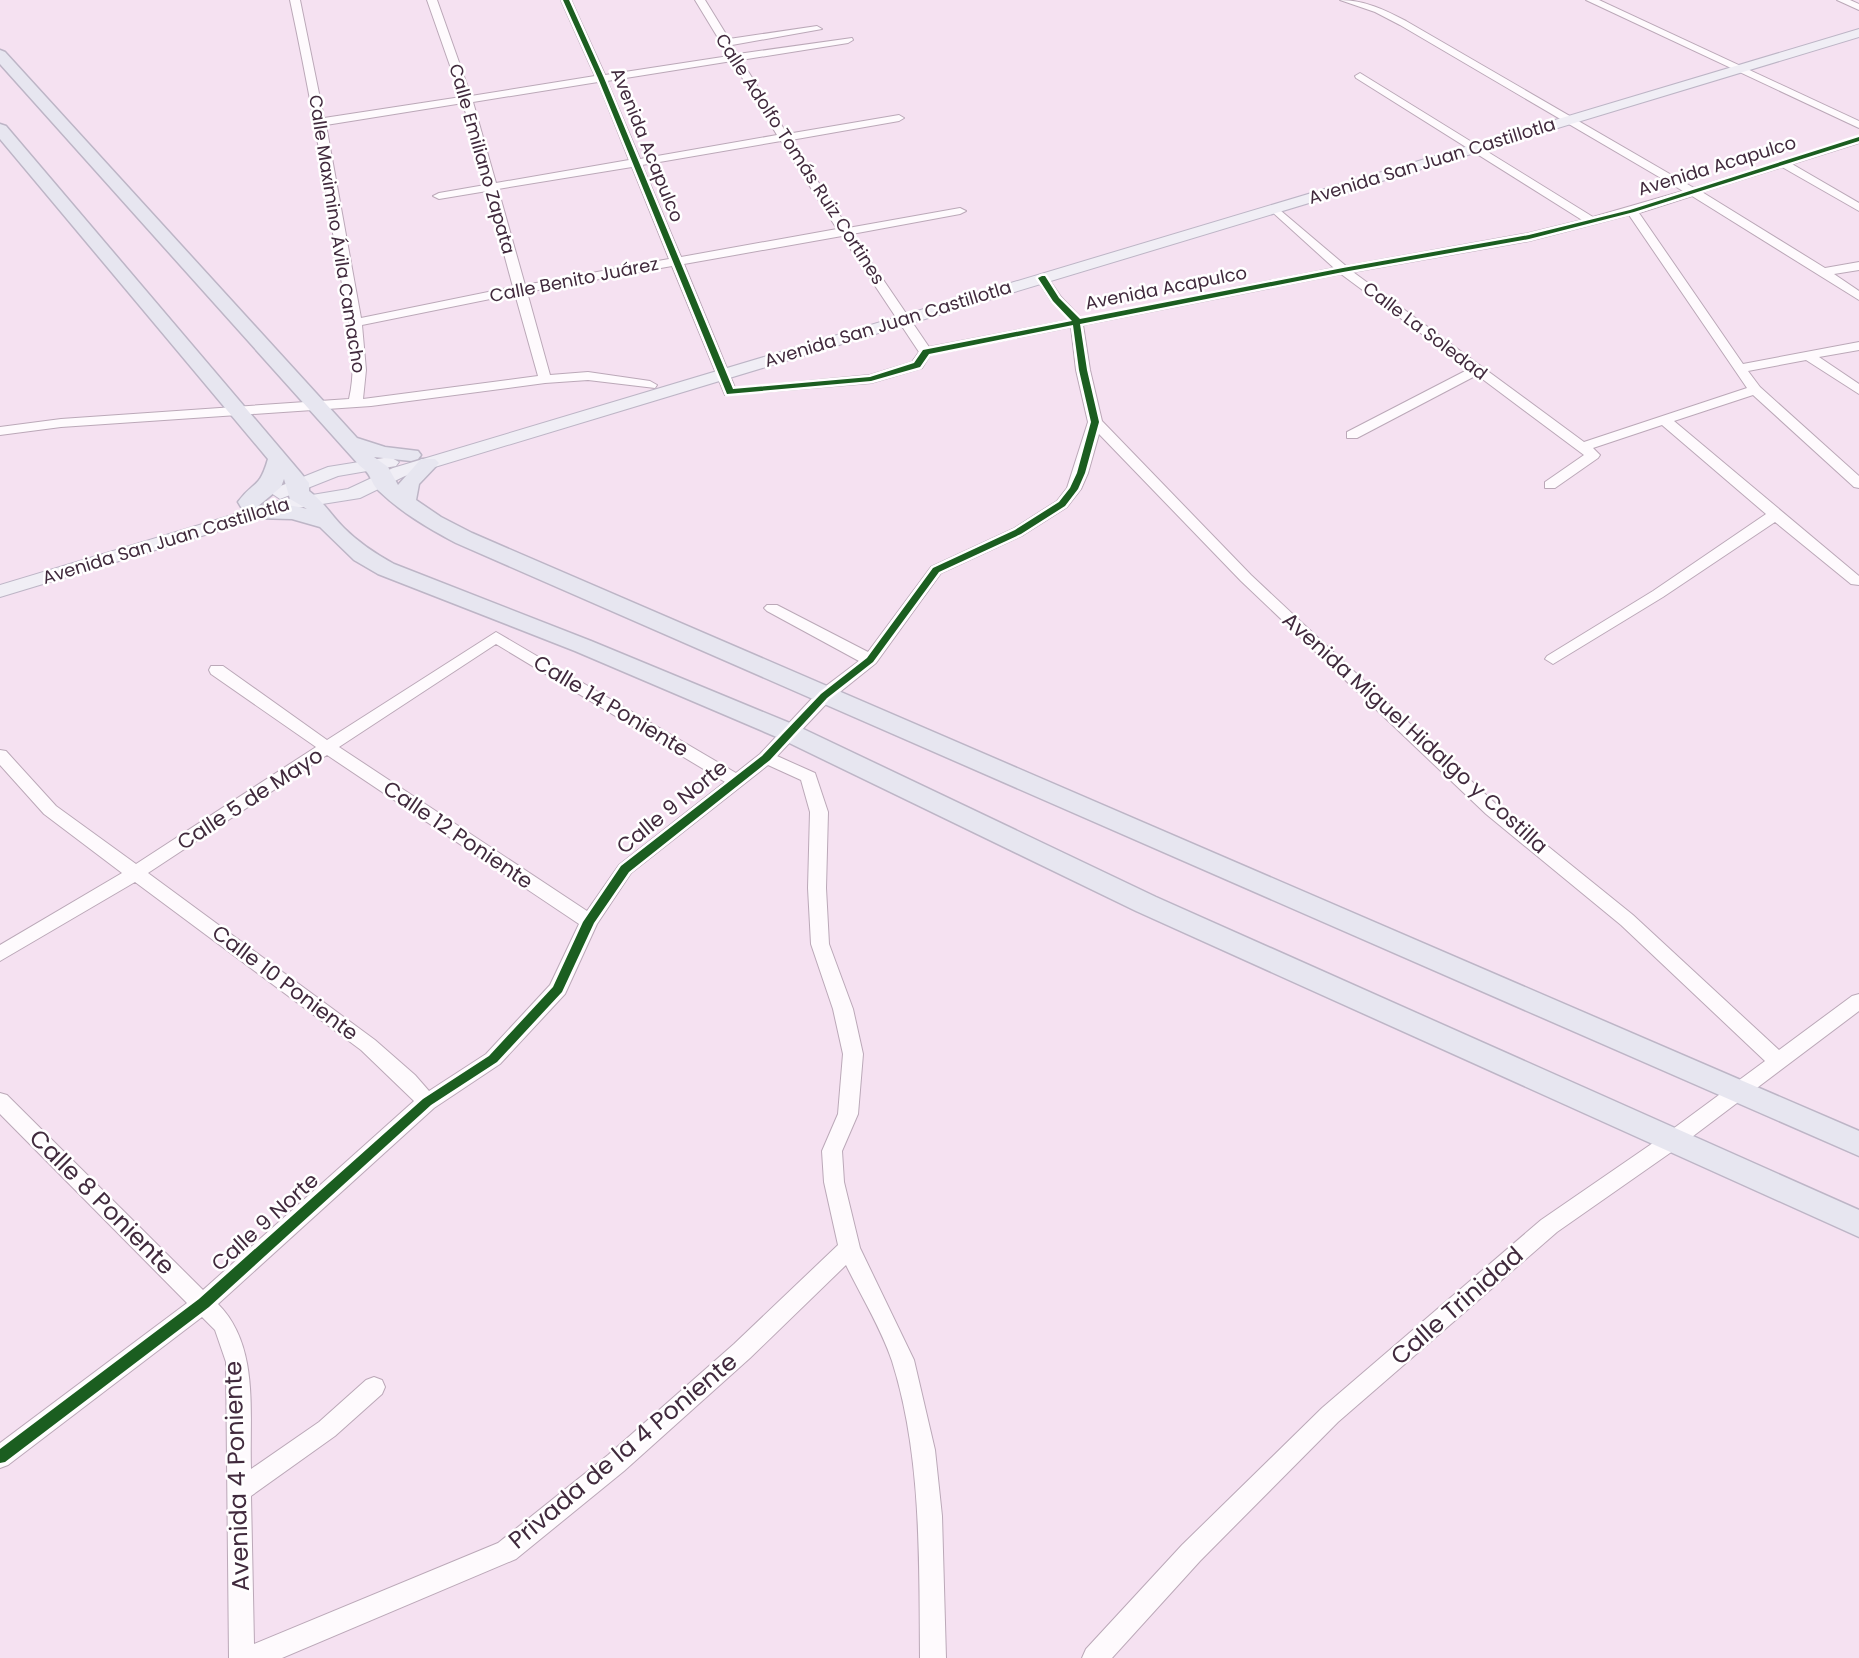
<svg xmlns="http://www.w3.org/2000/svg" width="1859" height="1658" viewBox="0 0 1859 1658" font-family="Poppins,sans-serif">
<style>
.lines{fill:none;stroke-linecap:round;stroke-linejoin:round}
.minor-casing{stroke:#bba8b8;stroke-width:2}
.major-casing{stroke:#bdb5c6;stroke-width:2}
.highway-casing{stroke:#bdb5c6;stroke-width:3}
.minor{fill:#fefafd;fill-rule:evenodd}
.major{fill:#f0eef5;fill-rule:evenodd}
.highway{fill:#e7e6f0;fill-rule:evenodd}
.cycleway-casing{stroke:#fff;stroke-width:5}
.cycleway{fill:#1b5e20;fill-rule:evenodd}
.labels{text-anchor:middle;stroke-width:5;stroke-linejoin:round;paint-order:stroke}
.far-street-label{font-size:18px;fill:#412a3d;stroke:#fff}
.street-label{font-size:21px;fill:#412a3d;stroke:#fff}
.near-street-label{font-size:24px;fill:#412a3d;stroke:#fff}
</style>
<rect width="100%" height="100%" fill="#f5e1f1"/>
<g class="lines">
<g class="minor-casing">
<g id="minor">
<path d="M290,0H300L324,118L461,97L427,0H437L471,96L595,76L561,0H571L605,75L729,56L695,0H705L729,39L817,26L822,29L732,45L738,54L852,38L853,40L848,43L741,60L787,134L899,115L904,118L899,121L791,140L848,228L960,208L966,211L960,214L852,234L929,347L1070,320L1052,302L1036,278L1042,274L1046,275L1061,297L1081,318L1334,268L1270,210L1268,208L1274,205L1346,266L1529,233L1582,220L1356,78L1355,76L1360,73L1593,217L1683,191L1400,25L1375,12L1340,0C1365,0 1385,10 1406,21L1694,188L1859,136V143L1792,164L1859,203V211L1782,167L1702,192L1825,268L1859,262V270L1834,274L1859,291V300L1692,196L1639,213L1743,364L1859,342V350L1819,357L1859,384V394L1806,360L1748,371L1760,387L1859,476V488L1854,487L1753,395L1674,421L1859,576V585L1851,584L1775,522L1663,597L1553,664L1545,659L1547,656L1653,591L1766,514L1662,425L1593,448L1600,455L1598,458L1555,488H1545V482L1584,455L1477,375L1357,438H1347V432L1469,369L1341,274L1083,325L1090,370L1102,421L1251,575L1498,806L1633,915L1779,1050L1852,996L1859,994V1011L1680,1146L1557,1232L1338,1422L1200,1561L1112,1658H1082L1086,1649L1182,1545L1322,1408L1541,1220L1666,1134L1765,1061L1621,925L1486,814L1241,581L1099,434L1088,473L1081,489L1067,507L1023,535L941,573L876,663L830,700L777,756L815,773L828,812L826,888L829,944L853,1009L863,1054L858,1114L842,1151L844,1182L860,1248L914,1360L935,1450L942,1516L946,1658H920C919,1559 922,1456 892,1361C881,1328 861,1296 846,1265L750,1358L624,1471L516,1559L282,1658H229L226,1362L215,1330L202,1317L8,1465L0,1468V1443L187,1303L0,1114V1093L7,1095L203,1290L414,1101L361,1050L135,882L0,961V945L122,873L44,814L0,765V750L6,751L56,806L136,864L316,747L211,674L209,670L211,666H223L327,740L496,632L736,773L760,754L818,692L859,661L767,611L764,608L767,605H777L868,652L931,567L1013,529L1057,501L1067,488L1088,422L1076,370L1071,327L930,355L922,368L871,383L725,395L672,266L527,292L550,375L588,372L650,381L657,385L655,388L588,380L545,383L371,406L61,427L0,435V427L61,419L349,399C360,351 344,300 336,252C323,168 308,84 290,0ZM732,61L777,135L640,159L607,81ZM598,82L629,160L496,183L473,102ZM463,103L485,185L439,193L433,196L439,199L487,191L513,287L361,318L326,125ZM781,141L837,229L681,257L642,165ZM632,167L669,259L525,285L498,189ZM1629,215L1747,388L1584,442L1353,272L1529,241ZM842,236L919,352L912,362L870,375L735,388L684,264ZM515,294L538,376L363,399L366,370L362,325ZM496,644L725,782L619,865L587,911L339,747ZM327,755L579,924L550,985L486,1054L429,1091L415,1075L375,1040L148,873ZM768,765L801,780L810,812L808,888L811,944L833,1009L843,1054L838,1114L822,1151L824,1182L838,1245L734,1344L608,1455L498,1543L254,1644L251,1496L335,1436L382,1394L385,1387L382,1380L374,1377L366,1380L319,1422L251,1469C249,1414 260,1346 218,1304L434,1108L500,1064L565,994L597,924L631,873Z"/>
<path d="M1586,0H1599L1859,121V128Z"/>
<path d="M1837,0H1850L1859,4V10Z"/>
</g>
</g>
<g class="major-casing">
<g id="major">
<path d="M1859,29V37L405,476L360,498L291,509L0,597V585L282,500L348,489L393,468Z"/>
<path d="M390,457L399,462L396,466L338,476L280,499L271,493L273,489L328,467Z"/>
</g>
</g>
<g class="highway-casing">
<g id="highway">
<path d="M0,50L5,52L357,438L385,447L418,451L421,455L418,459L411,461L374,457L388,467L398,485L421,459H435L439,463L419,484L416,500L441,517L472,533L1859,1131V1156L456,543C428,528 402,513 379,491C369,481 373,475 360,466L0,64Z"/>
<path d="M0,124L6,126L300,472L309,483V491C324,502 331,515 344,528C359,543 376,554 394,564L591,641L797,726L1156,897L1859,1210V1237L1136,911L779,738L575,651L378,574L354,560L320,527L292,519L252,518L249,513L252,508C270,504 290,504 307,509L290,499L284,479L281,487L257,507H241L238,502C254,480 259,490 268,459L0,139Z"/>
</g>
</g>
<use href="#minor" class="minor"/>
<use href="#major" class="major"/>
<use href="#highway" class="highway"/>
<g class="cycleway-casing">
<path id="cycleway" d="M563,0H569L604,78L733,389L870,377L914,363L923,350L1072,321L1053,301L1038,278L1042,276H1045L1059,298L1080,319L1343,268L1529,235L1630,210L1859,137V141L1634,212L1529,239L1343,272L1080,324L1087,370L1099,422L1085,473L1078,489L1065,506L1021,534L939,572L873,662L827,698L770,760L629,872L594,923L562,992L497,1062L431,1105L209,1307L5,1462L0,1463V1449L199,1299L423,1099L489,1056L553,987L583,922L621,866L762,756L821,694L867,658L933,568L1015,530L1059,502L1070,488L1077,473L1091,422L1079,370L1073,325L929,354L920,367L871,381L727,394L598,78Z"/>
</g>
<use href="#cycleway" class="cycleway"/>
</g>
<g class="labels">
<g class="far-street-label">
<text transform="translate(647 145) rotate(68)" y="6">Avenida Acapulco</text>
<text transform="translate(482 159) rotate(74)" y="6">Calle Emiliano Zapata</text>
<text transform="translate(800 159) rotate(57)" y="6">Calle Adolfo Tomás Ruiz Cortines</text>
<text transform="translate(1432 161) rotate(-17)" y="6">Avenida San Juan Castillotla</text>
<text transform="translate(1717 166) rotate(-17)" y="6">Avenida Acapulco</text>
<text transform="translate(337 234) rotate(81)" y="6">Calle Maximino Ávila Camacho</text>
<text transform="translate(574 280) rotate(-11)" y="6">Calle Benito Juárez</text>
<text transform="translate(1166 288) rotate(-11)" y="6">Avenida Acapulco</text>
<text transform="translate(888 324) rotate(-17)" y="6">Avenida San Juan Castillotla</text>
<text transform="translate(1425 331) rotate(37)" y="6">Calle La Soledad</text>
<text transform="translate(166 541) rotate(-17)" y="6">Avenida San Juan Castillotla</text>
</g>
<g class="street-label">
<text transform="translate(611 706) rotate(31)" y="7">Calle 14 Poniente</text>
<text transform="translate(1415 733) rotate(42)" y="7">Avenida Miguel Hidalgo y Costilla</text>
<text transform="translate(250 799) rotate(-33)" y="7">Calle 5 de Mayo</text>
<text transform="translate(672 807) rotate(-39)" y="7">Calle 9 Norte</text>
<text transform="translate(458 835) rotate(34)" y="7">Calle 12 Poniente</text>
<text transform="translate(285 983) rotate(37)" y="7">Calle 10 Poniente</text>
<text transform="translate(265 1222) rotate(-42)" y="7">Calle 9 Norte</text>
</g>
<g class="near-street-label">
<text transform="translate(102 1202) rotate(45)" y="8">Calle 8 Poniente</text>
<text transform="translate(1457 1306) rotate(-41)" y="8">Calle Trinidad</text>
<text transform="translate(623 1451) rotate(-40)" y="8">Privada de la 4 Poniente</text>
<text transform="translate(237 1476) rotate(-92)" y="8">Avenida 4 Poniente</text>
</g>
</g>
</svg>
